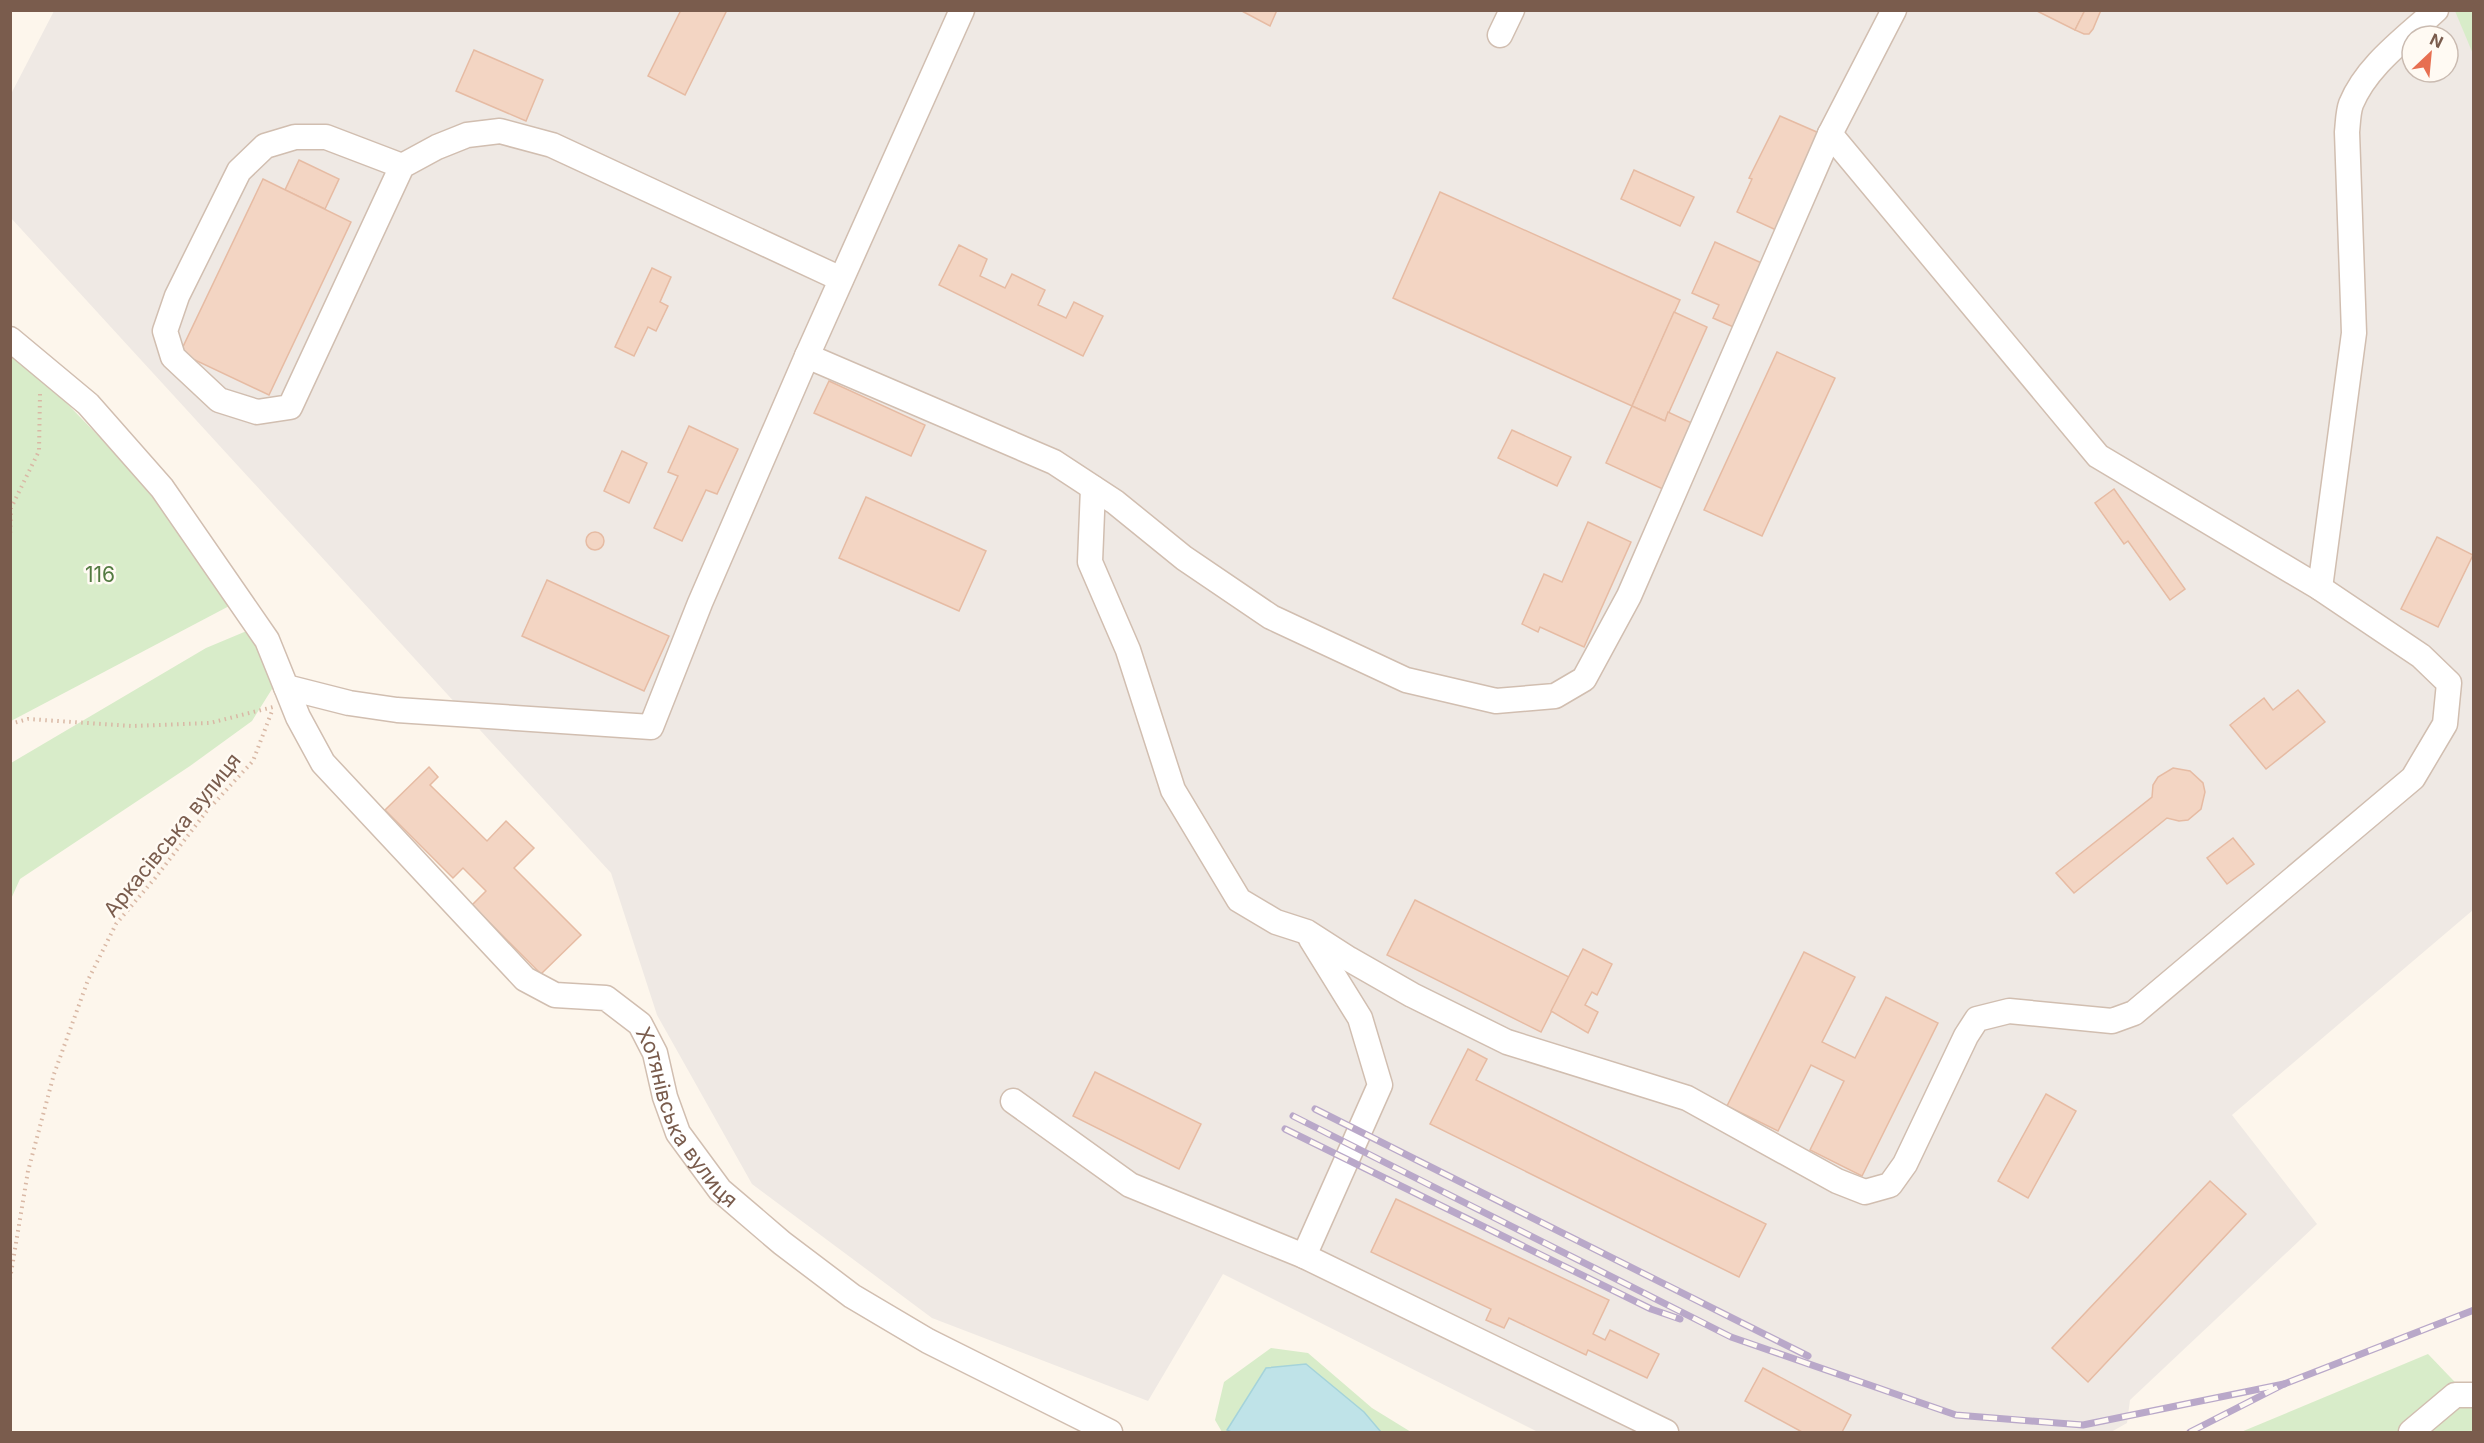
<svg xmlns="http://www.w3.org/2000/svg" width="2484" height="1443" font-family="Inter,sans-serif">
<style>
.industrial{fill:#efe9e4;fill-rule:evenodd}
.green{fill:#d8ecc9}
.water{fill:#bfe3e8;stroke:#a5d3da;stroke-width:1.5}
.building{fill:#f3d5c3;stroke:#e6bba3;stroke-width:1.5}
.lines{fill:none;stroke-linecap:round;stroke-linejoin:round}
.minor-casing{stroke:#d1beb0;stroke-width:27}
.path{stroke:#d9b8a5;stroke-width:4;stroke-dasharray:1.5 4.5;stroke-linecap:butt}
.minor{stroke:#fff;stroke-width:24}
.rail-casing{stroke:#b9a8c9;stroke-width:7}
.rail{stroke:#fffaf3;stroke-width:4.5;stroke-dasharray:14;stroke-linecap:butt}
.labels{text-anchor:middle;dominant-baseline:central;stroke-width:5;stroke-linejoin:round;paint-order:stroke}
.park-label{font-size:21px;fill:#537a41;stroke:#fffaf3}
.street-label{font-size:21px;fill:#7a5c4d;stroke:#fffaf3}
</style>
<rect width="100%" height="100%" fill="#fdf6ec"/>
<!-- industrial -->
<path class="industrial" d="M54 11H2473V910L2232 1115 2317 1224 2130 1400 2127 1423 2111 1432H1538L1223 1274 1148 1401 932 1318 752 1184 657 1015 611 873 11 218V94ZM2412 36H2448V72H2412Z"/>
<!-- green -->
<g class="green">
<polygon points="2455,11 2473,11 2473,54"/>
<polygon points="10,353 52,388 140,479 233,604 11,721"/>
<polygon points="249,630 277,681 252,721 190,766 20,879 11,899 11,763 206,648"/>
<polygon points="1271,1348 1308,1353 1372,1408 1411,1432 1222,1432 1215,1420 1224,1382"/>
<polygon points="2428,1354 2473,1401 2473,1432 2241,1432"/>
</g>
<!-- water -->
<polygon class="water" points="1306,1364 1364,1412 1381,1432 1231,1432 1227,1430 1266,1368"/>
<!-- building -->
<g class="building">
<polygon points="681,10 727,10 685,95 648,76"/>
<polygon points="1240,10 1277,10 1270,26"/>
<polygon points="2035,10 2085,10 2075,30"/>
<polygon points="2085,10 2101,10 2093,29 2089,34 2084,34 2075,30"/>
<polygon points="474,50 543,80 526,121 456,91"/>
<polygon points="1780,116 1819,133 1776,230 1737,212 1752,179 1749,178"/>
<polygon points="299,160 339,179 325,209 285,190"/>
<polygon points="1634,170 1694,197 1680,226 1621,199"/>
<polygon points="263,179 351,222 269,395 180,353"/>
<polygon points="1440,192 1680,300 1632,406 1393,298"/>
<polygon points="1715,242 1766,265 1738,329 1713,318 1719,305 1692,293"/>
<polygon points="959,245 987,259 980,276 1005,288 1012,274 1045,290 1038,305 1066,318 1074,302 1103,316 1083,356 939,285"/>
<polygon points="652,268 671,277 660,302 668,306 656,331 648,327 634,356 615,347"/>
<polygon points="1674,312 1707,327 1665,421 1632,406"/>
<polygon points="1777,352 1835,378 1762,536 1704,510"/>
<polygon points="829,381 925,425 911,456 814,413"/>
<polygon points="1632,406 1665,421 1668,412 1694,424 1665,490 1606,463"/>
<polygon points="689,426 738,449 717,494 706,490 682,541 654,528 678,476 668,472"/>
<polygon points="1512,430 1571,457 1557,486 1498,458"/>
<polygon points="622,451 647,463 629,503 604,491"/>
<polygon points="2114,489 2185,589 2170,600 2128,541 2124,544 2095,503"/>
<polygon points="866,497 986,551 959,611 839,558"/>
<polygon points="1588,522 1631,542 1584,647 1540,627 1538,632 1522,624 1544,574 1562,582"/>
<circle cx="595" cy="541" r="9"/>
<polygon points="2437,537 2473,555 2438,627 2401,609"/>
<polygon points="547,580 669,636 644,691 522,636"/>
<polygon points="2298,690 2325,722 2266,769 2230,725 2264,698 2273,710"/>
<polygon points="429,767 438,777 430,785 487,841 506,821 534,848 514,868 581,935 541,974 472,905 486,891 463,868 453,878 385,810"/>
<polygon points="2173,768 2190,771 2203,783 2205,792 2201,809 2188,820 2179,821 2167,818 2074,893 2056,873 2152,797 2153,785 2158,777"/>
<polygon points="2233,838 2254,864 2227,884 2207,858"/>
<polygon points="1415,900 1569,977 1541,1032 1387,955"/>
<polygon points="1583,949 1612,964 1597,995 1592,992 1585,1005 1598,1012 1588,1033 1551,1011"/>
<polygon points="1804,952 1855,977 1822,1042 1855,1058 1886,997 1938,1023 1862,1176 1810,1150 1844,1081 1811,1065 1778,1131 1727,1106"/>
<polygon points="1468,1049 1487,1059 1476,1080 1766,1224 1739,1277 1430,1124"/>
<polygon points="1095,1072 1201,1124 1179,1169 1073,1116"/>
<polygon points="2046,1094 2076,1111 2028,1198 1998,1181"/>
<polygon points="2210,1181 2246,1214 2088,1382 2052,1348"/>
<polygon points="1396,1199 1609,1300 1593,1334 1605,1340 1610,1330 1659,1354 1647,1378 1588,1350 1586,1355 1509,1318 1504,1328 1486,1320 1491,1309 1371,1252"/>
<polygon points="1763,1368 1851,1415 1842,1432 1802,1432 1745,1401"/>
</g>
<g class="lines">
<defs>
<g id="minor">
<polyline points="1500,35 1512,10"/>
<polyline points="402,166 326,137 295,137 265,146 239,171 177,296 165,331 173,357 219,400 257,412 290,407 402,166 437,147 467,135 500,131 552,145 841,279"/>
<polyline points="10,339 88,404 162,488 267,640 286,687 349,703 397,710 651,727 700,603 807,356 1054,462 1115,502 1184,558 1271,617 1406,680 1496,701 1555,696 1584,679 1629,596 1830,134 1894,10"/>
<polyline points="807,356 962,10"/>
<polyline points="1093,488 1090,562 1128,650 1173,790 1239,900 1276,922 1307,932 1349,959 1412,995 1507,1042 1687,1098 1837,1181 1865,1192 1890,1185 1905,1164 1966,1036 1977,1019 2009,1011 2112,1021 2134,1013 2413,778 2445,724 2449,683 2421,656 2320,588 2098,456 1830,134"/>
<path d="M2320 588 2354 333 2347 132C2348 123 2348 112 2351 104 2367 65 2406 38 2436 10"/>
<path id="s1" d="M286 687 298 717 323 763 525 979 555 995 606 998 640 1024 655 1053 665 1097 678 1133 720 1190 782 1243 852 1296 928 1341 1110 1432"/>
<polyline points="1013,1101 1130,1185 1304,1256 1666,1432"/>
<polyline points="1304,1256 1380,1085 1360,1018 1311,939"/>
<polyline points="2411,1432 2455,1395 2474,1395"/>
</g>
</defs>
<!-- minor casing -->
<use href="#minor" class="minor-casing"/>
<!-- path -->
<g class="path">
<polyline points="10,539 11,508 39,451 40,394"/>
<polyline points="10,724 28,719 132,726 210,723 273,707"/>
<polyline points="10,1279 28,1171 54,1074 88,980 116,924 156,877 206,812 253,761 272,711"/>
</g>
<!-- minor -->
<use href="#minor" class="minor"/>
<defs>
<g id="rail">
<polyline points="1315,1109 1808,1356"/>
<polyline points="1293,1116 1731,1337 1956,1415 2083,1425 2284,1384"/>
<polyline points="1285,1129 1651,1309 1680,1319"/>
<polyline points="2190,1432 2284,1384 2474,1310"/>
</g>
</defs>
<!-- rail casing -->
<use href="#rail" class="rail-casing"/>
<!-- rail -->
<use href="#rail" class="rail"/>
</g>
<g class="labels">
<!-- park labels -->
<g class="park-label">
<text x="100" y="574">116</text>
</g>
<!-- street labels -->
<g class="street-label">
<text transform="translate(172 835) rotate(-51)">Аркасівська вулиця</text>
<text stroke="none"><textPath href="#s1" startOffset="614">Хотянівська вулиця</textPath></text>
</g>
</g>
<!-- border -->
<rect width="2484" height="1443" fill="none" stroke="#7a5c4d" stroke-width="24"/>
<!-- north arrow -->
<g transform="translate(2430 54) rotate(26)"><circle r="28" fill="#fffaf3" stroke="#cabbb1" stroke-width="1.5"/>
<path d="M0-4.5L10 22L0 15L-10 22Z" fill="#e76f51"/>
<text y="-9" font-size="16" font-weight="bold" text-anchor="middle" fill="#7a5c4d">N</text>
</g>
</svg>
